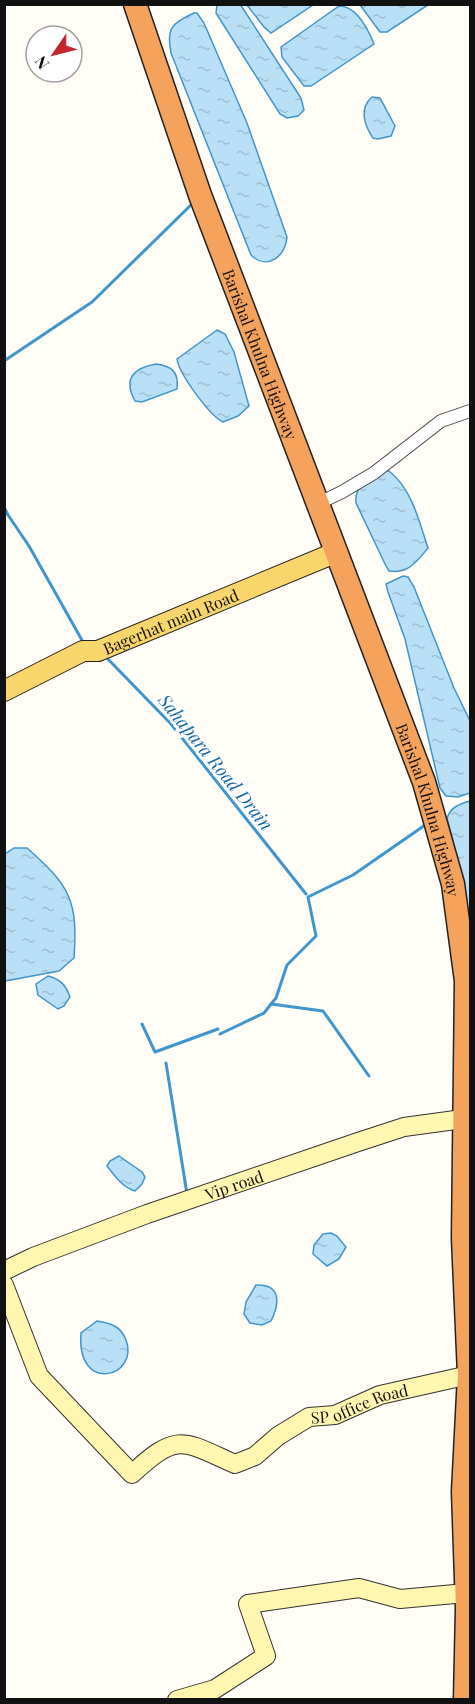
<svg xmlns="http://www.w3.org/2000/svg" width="475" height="1704" font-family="'Playfair Display',serif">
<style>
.water{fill:url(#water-ripples);stroke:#3f96cf;stroke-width:1.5}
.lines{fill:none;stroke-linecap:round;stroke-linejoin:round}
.stream{stroke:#3f96cf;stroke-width:3}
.street-casing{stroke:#444;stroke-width:14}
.secondary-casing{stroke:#333;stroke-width:20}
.primary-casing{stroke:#222;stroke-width:22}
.highway-casing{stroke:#222;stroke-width:25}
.street{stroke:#fff;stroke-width:12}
.secondary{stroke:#fff6b0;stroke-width:18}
.primary{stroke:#f9d66b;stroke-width:20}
.highway{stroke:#f5a25d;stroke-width:22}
.labels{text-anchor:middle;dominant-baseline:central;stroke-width:6;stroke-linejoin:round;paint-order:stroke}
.street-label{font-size:16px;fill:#111;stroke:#fff}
.water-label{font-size:18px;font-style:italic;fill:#1768a6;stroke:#fff}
</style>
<defs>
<pattern id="water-ripples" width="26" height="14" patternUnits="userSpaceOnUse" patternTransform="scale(1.5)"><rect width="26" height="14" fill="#b9e0f7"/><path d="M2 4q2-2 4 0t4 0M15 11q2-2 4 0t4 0" fill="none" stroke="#9ebfd3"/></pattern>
</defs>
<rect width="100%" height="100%" fill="#fffdf5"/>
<!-- water -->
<g class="water">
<polygon points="217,5 240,5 242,7 301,98 304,110 298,116 287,118 280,114 216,13"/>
<polygon points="247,5 313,5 271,33 264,27"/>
<polygon points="360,5 428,5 387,32 380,32"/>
<path d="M339 6C356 6 368 29 374 44L311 86H304L282 57 281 47Z"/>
<path d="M194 13H197L204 23 247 123 287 237C286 256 267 271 251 255L171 53C166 28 172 23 194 13Z"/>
<path d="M372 97 380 98 395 126 391 136 378 139 373 138C364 125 359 108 372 97Z"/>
<path d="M217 330 225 334 234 352 249 406 238 416 223 422C210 416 179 374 177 359Z"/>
<path d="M156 364C172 366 179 372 177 389L142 402 135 401C123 379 133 368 156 364Z"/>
<path d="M382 471H389C412 489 419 521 428 548 417 561 409 574 389 571L385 564 356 503C354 485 368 481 382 471Z"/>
<polygon points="403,576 408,577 414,587 454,688 470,721 470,793 458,797 446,796 440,788 405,639 388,592 386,584"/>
<path d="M470 801V932L466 894 447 818C451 807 459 804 470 801Z"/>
<path d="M14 848H27C70 886 78 900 74 958L59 971 5 981V854Z"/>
<path d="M48 976C60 979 66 985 70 997L64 1006 58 1009 38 995 36 984Z"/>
<path d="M119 1156 142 1172 145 1177 142 1184 135 1191C123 1188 114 1175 107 1166L110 1161Z"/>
<polygon points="331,1233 337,1236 346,1247 339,1259 327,1266 313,1254 314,1245 323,1234"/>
<path d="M256 1285C281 1284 280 1303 271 1321L262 1325 250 1323 244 1314 246 1302Z"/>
<path d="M97 1321C110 1323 121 1326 126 1340 140 1377 76 1395 81 1333Z"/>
</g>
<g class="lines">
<!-- stream -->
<g class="stream">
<polyline points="4,361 92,302 193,203"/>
<polyline points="4,507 8,515 29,546 83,642"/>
<polyline points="104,655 171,724 306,894"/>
<polyline points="142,1024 155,1052 218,1029"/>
<polyline points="220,1034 264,1013 271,1004"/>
<polyline points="166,1063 187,1194"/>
<polyline points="369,1076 323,1011 271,1004 276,998 287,965 316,936 308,897 353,875 428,823"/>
</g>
<defs>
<polyline id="street" points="319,503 342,492 374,473 441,421 470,411"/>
<g id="secondary">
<path id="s1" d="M4 1271 33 1257 147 1214 358 1142 404 1127 470 1118"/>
<path id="s2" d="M4 1285 39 1376 132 1474C178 1431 183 1441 235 1464L255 1456 278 1436 309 1417 335 1415 380 1395 469 1375"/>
<polyline points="177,1700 215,1689 266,1656 248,1604 359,1588 400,1599 466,1593"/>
</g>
<g id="primary">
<path id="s3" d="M4 691 83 651H98L337 552"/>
</g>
<g id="highway">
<path id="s4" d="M135 4 200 195 424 782 453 884 466 981 463 1238 469 1375 463 1492 467 1608 465 1700"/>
</g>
</defs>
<!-- street casing -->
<use href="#street" class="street-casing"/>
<!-- secondary casing -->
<use href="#secondary" class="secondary-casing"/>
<!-- primary casing -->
<use href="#primary" class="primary-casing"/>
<!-- highway casing -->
<use href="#highway" class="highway-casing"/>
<!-- street -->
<use href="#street" class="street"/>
<!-- secondary -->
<use href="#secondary" class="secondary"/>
<!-- primary -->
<use href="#primary" class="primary"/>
<!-- highway -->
<use href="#highway" class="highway"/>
</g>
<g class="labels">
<!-- street labels -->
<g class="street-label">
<text stroke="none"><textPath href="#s4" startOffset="372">Barishal Khulna Highway</textPath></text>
<text stroke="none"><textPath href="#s3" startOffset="182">Bagerhat main Road</textPath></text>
<text stroke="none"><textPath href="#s4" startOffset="858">Barishal Khulna Highway</textPath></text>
<text stroke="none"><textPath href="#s1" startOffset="246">Vip road</textPath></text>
<text stroke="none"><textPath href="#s2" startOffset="490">SP office Road</textPath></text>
</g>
<!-- water labels -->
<g class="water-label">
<text transform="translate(216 762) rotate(51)">Sahapara Road Drain</text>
</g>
</g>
<!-- border -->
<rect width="475" height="1704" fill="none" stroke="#111111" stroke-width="12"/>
<!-- north arrow -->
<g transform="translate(54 54) rotate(235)"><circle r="28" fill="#ffffff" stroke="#a0a0a0" stroke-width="1.5"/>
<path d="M0-4.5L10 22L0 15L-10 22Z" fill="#c4262e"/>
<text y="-9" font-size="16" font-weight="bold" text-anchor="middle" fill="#111111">N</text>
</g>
</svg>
